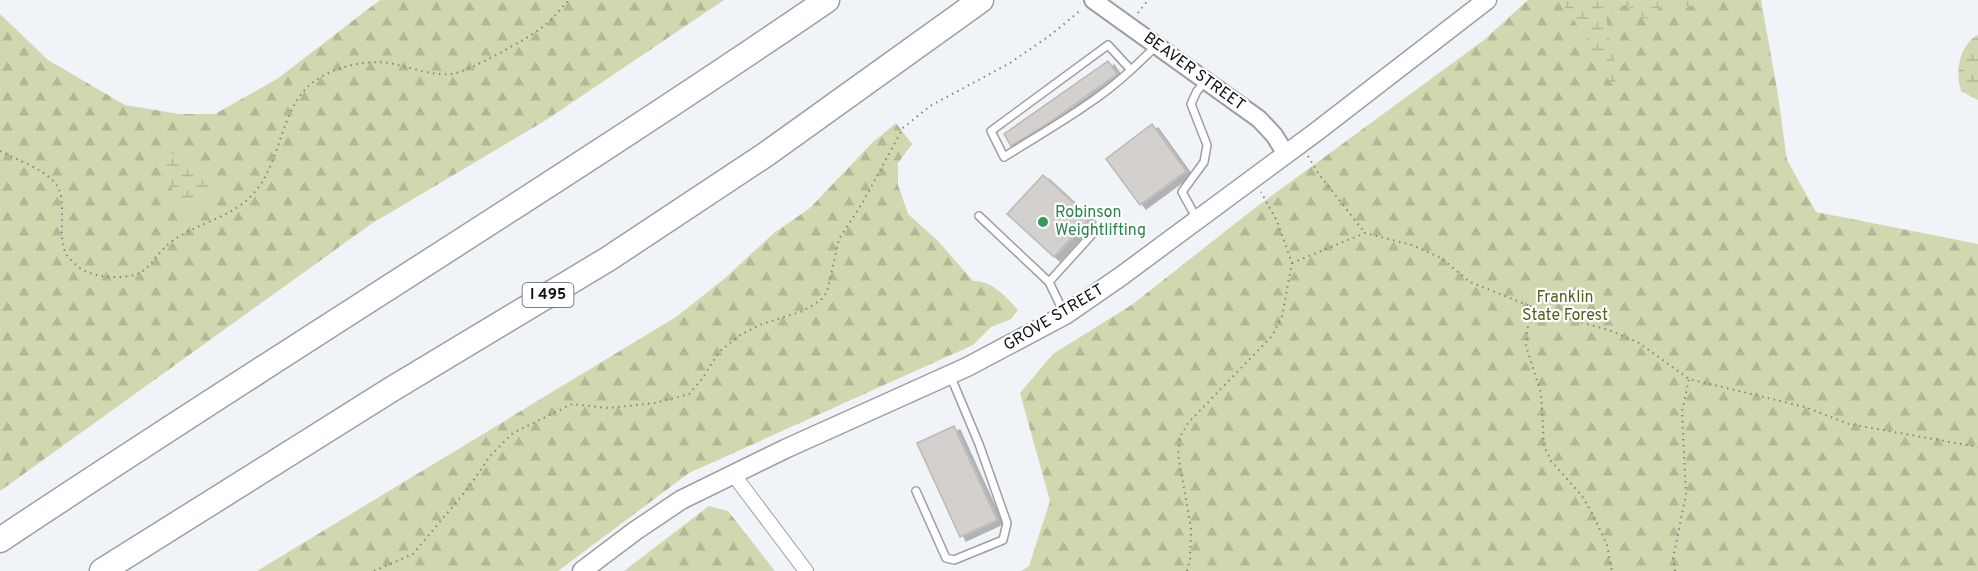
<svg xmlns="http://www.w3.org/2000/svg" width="1978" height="571" font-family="Overpass,sans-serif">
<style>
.forest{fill:url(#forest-firs)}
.wetland{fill:url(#wetland-marsh)}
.building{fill:#d4d0cd;stroke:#bcb8b5;stroke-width:1.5;filter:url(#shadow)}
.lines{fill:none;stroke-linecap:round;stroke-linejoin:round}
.service-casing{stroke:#9d9fa3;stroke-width:10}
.minor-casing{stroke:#9d9fa3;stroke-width:16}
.tertiary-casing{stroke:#9d9fa3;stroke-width:20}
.secondary-casing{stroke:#9d9fa3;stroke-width:21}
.motorway-casing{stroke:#9d9fa3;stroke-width:27}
.path{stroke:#838588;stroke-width:2;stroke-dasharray:1.5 4.5;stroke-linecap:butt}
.service{stroke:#fff;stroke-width:7}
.minor{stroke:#fff;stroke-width:14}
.tertiary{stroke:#fff;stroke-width:16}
.secondary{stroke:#fff;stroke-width:18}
.motorway{stroke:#fff;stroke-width:24}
.leisure-dot{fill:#2e9e5b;stroke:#fff;stroke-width:2}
.labels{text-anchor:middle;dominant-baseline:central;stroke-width:4.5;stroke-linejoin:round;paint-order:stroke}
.shield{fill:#fff;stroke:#575859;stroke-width:1.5}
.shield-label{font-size:15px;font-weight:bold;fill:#0f1012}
.street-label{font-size:16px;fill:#0f1012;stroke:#fff}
.leisure-label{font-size:16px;fill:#27864d;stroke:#fff;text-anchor:start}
.park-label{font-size:16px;fill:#555e19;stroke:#fff}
</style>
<defs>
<pattern id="forest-firs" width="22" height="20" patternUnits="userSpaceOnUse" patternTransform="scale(1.5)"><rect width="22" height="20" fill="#d1d8af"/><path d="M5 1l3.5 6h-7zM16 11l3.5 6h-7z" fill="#b2b896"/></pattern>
<pattern id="wetland-marsh" width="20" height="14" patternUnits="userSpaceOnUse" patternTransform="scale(1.5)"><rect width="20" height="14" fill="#d1d8af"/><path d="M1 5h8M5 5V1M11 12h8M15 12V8" fill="none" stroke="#b2b896"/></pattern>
<filter id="shadow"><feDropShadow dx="6" dy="4" stdDeviation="0" flood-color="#0004"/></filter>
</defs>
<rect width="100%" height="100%" fill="#f0f3f7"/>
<!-- forest -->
<g class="forest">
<polygon points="380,0 724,0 546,120 371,224 0,491 0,14 48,60 125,105 179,114 215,114 277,79"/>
<polygon points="1528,0 1761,0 1778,95 1787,160 1816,212 1978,244 1978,571 1021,571 1029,566 1050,501 1020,393 1053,354 1133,304 1251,211 1484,40"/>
<path d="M896 123 912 144 898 163V185L908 214 938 241 973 281C991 280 1007 297 1018 310L1011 319 991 327 973 345 689 473 558 571H257L676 317 724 279 774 233 810 208 872 143Z"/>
<polygon points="709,506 728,511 775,571 624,571"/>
</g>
<!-- wetland -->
<g class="wetland">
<path d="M1562 0H1701L1692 6 1660 7 1649 19 1641 18 1627 5 1622 6 1607 17C1606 39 1619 62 1615 84L1611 83 1595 59 1588 41 1562 3Z"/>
<path d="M1978 35V100L1961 91C1955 72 1959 45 1978 35Z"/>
<path d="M165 152 177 155 193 168 219 179C214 197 198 205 181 210L175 193 163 176Z"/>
</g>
<!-- building -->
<g class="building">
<polygon points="1108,61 1117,74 1046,125 1011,146 1004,134"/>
<polygon points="1152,124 1186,171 1140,205 1106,159"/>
<polygon points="1043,175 1090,218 1054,257 1007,214"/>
<polygon points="954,426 997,520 960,537 917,443"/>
</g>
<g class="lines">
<defs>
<g id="service">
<path d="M1131 70 1108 45 991 131 1004 157C1034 138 1066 120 1095 99 1117 84 1137 65 1155 47"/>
<polyline points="979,216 1049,282 1065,315"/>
<polyline points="1197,219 1182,192 1204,162 1207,145 1191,104 1197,91 1205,82"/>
<polyline points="1049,282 1096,230"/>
<polyline points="916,491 946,558 954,560 1003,540 1007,523 979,444 950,375"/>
</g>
<polyline id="minor" points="733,474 806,571"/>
<polyline id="tertiary" points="1093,0 1259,119 1274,135 1286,154"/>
<polyline id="secondary" points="582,571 635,531 681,500 785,449 967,367 1065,315 1120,277 1316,132 1487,0"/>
<g id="motorway">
<path d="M0 540C274 357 555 186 827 0"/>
<polyline points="102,571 392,389 608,259 765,155 981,0"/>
</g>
</defs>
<!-- service casing -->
<use href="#service" class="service-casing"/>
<!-- minor casing -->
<use href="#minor" class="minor-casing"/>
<!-- tertiary casing -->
<use href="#tertiary" class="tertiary-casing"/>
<!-- secondary casing -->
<use href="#secondary" class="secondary-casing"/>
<!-- motorway casing -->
<use href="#motorway" class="motorway-casing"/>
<!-- path -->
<g class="path">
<polyline points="1138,13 1148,0"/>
<path d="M0 151C17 160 42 168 55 183 69 200 56 233 66 254 68 257 72 261 75 264 85 273 99 277 113 277 152 278 147 261 171 242 196 223 232 218 253 194 282 163 279 110 312 83 332 67 369 58 394 64 413 68 432 76 452 74 466 73 531 37 544 26 553 19 561 8 569 0"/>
<polyline points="1308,156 1318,173 1365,233"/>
<polyline points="1292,263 1365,233 1412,245 1441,258 1470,282 1530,306 1526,346 1541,393 1544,446 1551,461 1582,496 1592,513 1607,545 1612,571"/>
<polyline points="1530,306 1561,317 1609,330 1639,343 1689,379 1805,407 1849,424 1978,447"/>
<polyline points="374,571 413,554 469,487 490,456 513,433 572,404 608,408 655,403 689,394 702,379 719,352 740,335 762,324 803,311 821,300 827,292 839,239 863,202 903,128 930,106 1010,63 1052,34 1082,9"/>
<polyline points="1187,571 1190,560 1191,528 1178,454 1180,437 1188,423 1272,336 1282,316 1292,263 1277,221 1261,192"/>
<polyline points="1675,571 1673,558 1686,495 1682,412 1689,379"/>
</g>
<!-- service -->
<use href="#service" class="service"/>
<!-- minor -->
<use href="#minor" class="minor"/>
<!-- tertiary -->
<use href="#tertiary" class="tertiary"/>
<!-- secondary -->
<use href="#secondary" class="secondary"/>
<!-- motorway -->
<use href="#motorway" class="motorway"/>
</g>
<!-- markers -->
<circle class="leisure-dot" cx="1043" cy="222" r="6"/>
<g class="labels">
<!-- shield labels -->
<rect class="shield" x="522.5" y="283" width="51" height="24" rx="4.5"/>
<g class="shield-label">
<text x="548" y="295">I 495</text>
</g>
<!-- street labels -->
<g class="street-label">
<text transform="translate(1194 72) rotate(36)">BEAVER STREET</text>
<text transform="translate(1054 318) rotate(-31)">GROVE STREET</text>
</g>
<!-- leisure labels -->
<g class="leisure-label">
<text x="1055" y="213">Robinson<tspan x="1055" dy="18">Weightlifting</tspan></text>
</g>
<!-- park labels -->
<g class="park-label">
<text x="1565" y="298">Franklin<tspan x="1565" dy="18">State Forest</tspan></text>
</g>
</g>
</svg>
